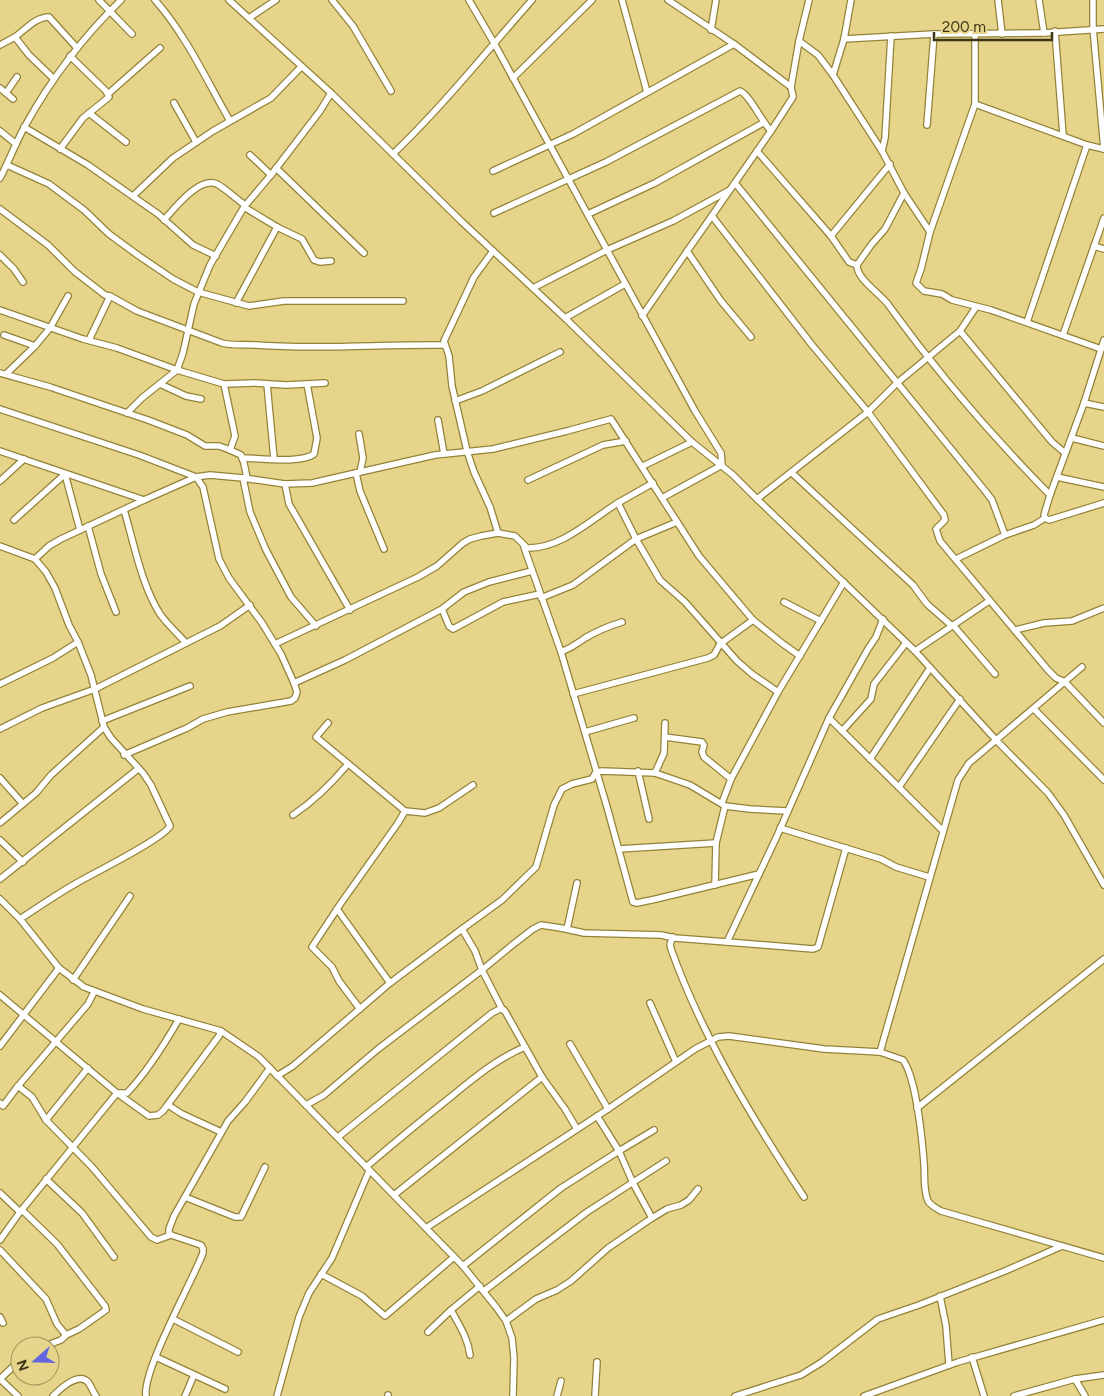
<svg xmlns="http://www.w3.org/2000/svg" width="1104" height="1396" font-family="Figtree,sans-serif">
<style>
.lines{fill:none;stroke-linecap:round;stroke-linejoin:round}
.minor-casing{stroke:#938338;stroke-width:8}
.minor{stroke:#fff;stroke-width:5.5}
</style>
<rect width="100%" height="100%" fill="#e5d489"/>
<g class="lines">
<defs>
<g id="minor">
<polyline points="99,0 132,34"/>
<path d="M155 0C186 35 207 81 230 121"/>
<polyline points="229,0 331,93 461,221 565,318 692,442 733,475 757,499 915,651 996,740 1048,793 1064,815 1104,885"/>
<polyline points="332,0 353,26 391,91"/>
<polyline points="469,0 494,43 695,411 721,453 722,465 662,498"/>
<polyline points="622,0 647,92"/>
<polyline points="998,0 1002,34"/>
<polyline points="1039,0 1044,33 1104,29"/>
<polyline points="1093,0 1093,28 1104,149"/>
<polyline points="249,18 276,0"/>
<polyline points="711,30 716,0"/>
<polyline points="1055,31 1063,135"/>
<polyline points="975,34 975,104 930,232 921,269 916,283 924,291 942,294 952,300 991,310 1101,349"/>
<path d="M15 37C26 29 36 17 49 17L77 48"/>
<polyline points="844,39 934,34 1044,33"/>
<polyline points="799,41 818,55 833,75 882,151 904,193 930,232"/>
<polyline points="0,45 15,37 29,55 54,79"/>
<polyline points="833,75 844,39 851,0"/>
<polyline points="513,78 592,0"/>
<polyline points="791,87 799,41 809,0"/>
<polyline points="0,88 13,99"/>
<polyline points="6,93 17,77"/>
<polyline points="108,94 160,48"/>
<polyline points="174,103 196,142"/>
<polyline points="975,104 1087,145 1104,149"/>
<polyline points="89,113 126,142"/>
<polyline points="927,125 934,34"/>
<polyline points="24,127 88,165 158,214 193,245 216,256"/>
<polyline points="0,131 16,144"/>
<polyline points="60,149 83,118 109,97 106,91 70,56"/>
<polyline points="757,151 831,236 849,262 857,265"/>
<polyline points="882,151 885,138 891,36"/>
<path d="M393 154C443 106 486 52 532 0"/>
<polyline points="250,155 271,175"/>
<polyline points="7,165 49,184 84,210 109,234 139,256 173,279 198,292 249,306 284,301 403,301"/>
<polyline points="276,168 364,253"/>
<polyline points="493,171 573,134 734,44"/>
<path d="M0 178C9 161 16 142 25 126 51 79 83 37 121 0"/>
<polyline points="735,183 986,492 992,500 1005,535"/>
<path d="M904 193 885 229 871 245 857 265C856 278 879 293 887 303 936 371 991 435 1050 495"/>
<polyline points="133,196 173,158 213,131 271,98 301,67"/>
<polyline points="244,207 277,227 302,239 314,260 320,262 331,261"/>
<path d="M0 209 48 245 74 271 105 295 110 296 137 311 222 343C233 346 244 344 256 345 318 350 381 344 444 345"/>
<path d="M494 213 606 162 740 91C749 94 762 122 771 131"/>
<polyline points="588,214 655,183 763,123"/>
<polyline points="712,216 812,345 868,412 944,515 945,520 936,529 940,541 1048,670 1056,678 1065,682 1104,723"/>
<path d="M164 220C174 209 199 176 217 184 226 189 236 199 245 205"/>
<polyline points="831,236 890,164"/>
<polyline points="1094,246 1104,249"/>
<polyline points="493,251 474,277 444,341 449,356 452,386 467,451 474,472 490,507 498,533"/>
<polyline points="687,251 721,301 751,337"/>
<polyline points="0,255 14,269 23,282"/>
<polyline points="533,288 607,250 673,221 728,191"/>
<polyline points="236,303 277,227"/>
<polyline points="0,310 83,339 117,348 177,370 224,384 255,383 286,385 325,383"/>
<polyline points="642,316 771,131 793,97 791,87 734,44 668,0"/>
<polyline points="565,318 625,284"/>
<polyline points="1027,322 1087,145"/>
<polyline points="960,331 1052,442 1065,453"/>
<polyline points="4,335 35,346"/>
<polyline points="1063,335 1104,218"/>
<polyline points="89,340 110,296"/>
<polyline points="1104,340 1084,403 1050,495 1044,515 1045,518 1049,520 1104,503"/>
<polyline points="0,373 50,387 148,420 187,435 205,446 219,446 230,450 241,455 244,463 247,478"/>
<polyline points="6,374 35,346 50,328 68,296"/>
<polyline points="160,384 186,396 201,399"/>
<polyline points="224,384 235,436 230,450"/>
<polyline points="267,384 274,459"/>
<polyline points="455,401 482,391 560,352"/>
<polyline points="1084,403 1104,407"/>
<polyline points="0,409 139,455 196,477 203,487 219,559 229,578 262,623 281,654 294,683 297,692 295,698 291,701 227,712 203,719 187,728 124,755"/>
<polyline points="127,413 142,398 177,370 183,353 194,304 210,265 244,207 271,175 320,111 331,93"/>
<polyline points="438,420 444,454"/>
<polyline points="359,434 363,458 360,472"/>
<polyline points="1072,438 1104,446"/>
<polyline points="0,451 144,500 196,477 210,475 243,478 285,484 312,483 435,455 493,449 567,431 611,419 699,556 753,620 783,644 800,656"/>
<path d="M242 458C259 458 301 464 314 454L317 438 307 384"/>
<polyline points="643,466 692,442"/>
<polyline points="356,473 360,491 384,549"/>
<polyline points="792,473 913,585 927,604 952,626"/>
<polyline points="1057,477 1104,487"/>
<polyline points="243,478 250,512 266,550 291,597 316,626"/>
<polyline points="528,480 603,445 626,441"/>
<polyline points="0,481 24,459"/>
<polyline points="285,484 289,504 350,610"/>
<polyline points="757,499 868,412 897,383 960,331 976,307"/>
<polyline points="618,503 636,539 660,580 685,602 737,661 752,674 778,692"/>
<path d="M124 510C134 543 141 584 160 614 167 624 178 634 186 643"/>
<polyline points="14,520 65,474 80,530"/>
<polyline points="88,526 101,574 116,612"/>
<polyline points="0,546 35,559 49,546 61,539 144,500"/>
<polyline points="524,547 561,652 607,807 633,902 637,903 656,899 759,874"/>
<polyline points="956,559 1005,535 1034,525 1045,518"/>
<polyline points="541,598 573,585 636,539 677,522"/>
<polyline points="784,602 821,621"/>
<polyline points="442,609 449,626 453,629 503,602 540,594"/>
<polyline points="953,625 995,674"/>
<polyline points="1015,630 1044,623 1072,621 1104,608"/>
<path d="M275 644 418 577 437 566 463 543 470 539 481 536 498 533 515 536 527 548C560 549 590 521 616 504 628 497 641 490 653 483"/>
<polyline points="915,651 989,601"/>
<path d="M561 652C573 647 575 645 585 638 597 631 609 626 622 622"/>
<polyline points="294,683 345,660 442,609 464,592 489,582 532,571"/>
<polyline points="0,684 53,658 78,642"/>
<polyline points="573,694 708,658 714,655 720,644 753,620"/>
<polyline points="1034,709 1104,780"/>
<polyline points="829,718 943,831"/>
<polyline points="102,721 190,686"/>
<polyline points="328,723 316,737 405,811 398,823 341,903 312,947 332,967 339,981 360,1009"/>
<polyline points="0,729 42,708 95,689 220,626 250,605"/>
<polyline points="842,731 871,699 874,684 906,643"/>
<polyline points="585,732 634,718"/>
<polyline points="665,737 702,742 704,745 702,752 704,757 731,779"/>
<polyline points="870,759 930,668"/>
<polyline points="638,771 649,819"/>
<polyline points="655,773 664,753 665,723"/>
<polyline points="0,778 23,804"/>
<polyline points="899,787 960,699"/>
<polyline points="722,803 731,779 778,692 844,582"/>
<polyline points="405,811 425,813 439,808 473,785"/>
<path d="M293 815C314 801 332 783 348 764"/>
<polyline points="0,823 36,793 51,775 104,727"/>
<polyline points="780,828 881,859 896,867 929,877"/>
<polyline points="0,840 23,862"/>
<polyline points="619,849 716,843"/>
<polyline points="0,879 138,769"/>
<polyline points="715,885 716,843 725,806"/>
<polyline points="0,899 20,919 59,968 84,987 143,1009 221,1031 259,1057 463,1266 496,1307 506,1321 512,1338 514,1358 513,1396"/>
<polyline points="337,909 390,983"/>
<path d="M20 919C40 906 60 892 82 880 98 871 164 838 170 826L151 785 143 773 111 738 104 727 91 675 78 642 69 625 55 588 46 572 35 559"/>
<polyline points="567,929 577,883"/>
<path d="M673 937 670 944 671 949C703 1038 752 1118 804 1197"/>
<polyline points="727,942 813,949 818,947 846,848"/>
<polyline points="73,980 130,896"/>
<polyline points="94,992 88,1004 18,1086 32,1097 46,1120 92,1167 151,1237 157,1240 171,1235"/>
<polyline points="0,995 117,1093 149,1116 158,1115 163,1111 219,1036 221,1031"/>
<polyline points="650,1003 676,1062"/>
<polyline points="502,1009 482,970 475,951 462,929 502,900 536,867 554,805 562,789 572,784 592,779 596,772 602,771 655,773 690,785 725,806 750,809 787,811"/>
<polyline points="570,1044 608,1109"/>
<polyline points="0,1046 59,968"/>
<polyline points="880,1052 958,780 969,763 1082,667"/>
<polyline points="277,1076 293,1066 390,983 462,929"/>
<polyline points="0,1103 3,1106 18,1086"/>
<polyline points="168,1105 182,1114 221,1132"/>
<polyline points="306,1105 324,1095 378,1049 482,970 511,946 533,929 541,925 561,928 584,933 661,935 675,938 727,942 777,836 829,718 868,649 876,637 883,619"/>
<polyline points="917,1108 1104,959"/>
<polyline points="597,1116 619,1151 654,1130"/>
<polyline points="46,1120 88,1068"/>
<polyline points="338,1137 492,1013 500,1009 504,1010 506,1013 542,1077 565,1109 577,1129"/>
<path d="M366 1167C394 1143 423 1119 452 1096 474 1078 498 1058 525 1047"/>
<polyline points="46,1179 82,1213 114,1257"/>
<polyline points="0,1193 20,1212"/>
<polyline points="394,1195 542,1077"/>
<polyline points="185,1197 235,1217 241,1217 265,1167"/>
<path d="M426 1228 608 1109 695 1049 718 1037 729 1036 824 1049 880 1052 903 1060C916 1078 922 1138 924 1163 925 1175 923 1190 928 1201 931 1206 936 1208 941 1211L1104 1258"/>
<path d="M0 1240 20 1212 117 1093H127C148 1071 164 1045 179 1019"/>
<polyline points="0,1250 46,1299 57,1324 66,1335 79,1329 106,1310 105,1306 57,1244 22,1210"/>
<polyline points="463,1266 561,1188 619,1151 633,1183 652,1218"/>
<polyline points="321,1274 362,1296 385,1316 454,1257"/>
<polyline points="484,1291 587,1212 666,1161"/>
<polyline points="940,1296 946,1326 949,1365"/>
<polyline points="0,1317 3,1323"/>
<polyline points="173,1319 238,1352"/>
<polyline points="506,1321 536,1299 557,1290 571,1281 608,1248 652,1218 667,1209 681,1205 689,1200 698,1189"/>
<polyline points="428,1332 451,1310"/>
<polyline points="45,1346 61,1340 66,1335"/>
<path d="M470 1355C468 1338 459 1325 451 1310L480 1286"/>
<polyline points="156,1357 225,1389"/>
<polyline points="972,1357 984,1396"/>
<polyline points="0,1379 20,1360"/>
<polyline points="0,1379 18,1396"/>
<polyline points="1075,1379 1085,1396"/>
<path d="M53 1396C60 1389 78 1372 88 1382 91 1386 93 1392 96 1396"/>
<path d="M146 1396C142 1371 192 1282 203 1253V1249L201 1245 171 1235 169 1233V1229L174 1216 228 1121 245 1102 270 1068"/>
<polyline points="185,1396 194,1375"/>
<polyline points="277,1396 299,1317 309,1293 332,1258 369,1171"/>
<polyline points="388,1396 388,1395"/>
<polyline points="557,1396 561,1381"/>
<polyline points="595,1396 597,1362"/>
<polyline points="735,1396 801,1375 822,1362 878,1319 919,1305 1005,1271 1062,1246"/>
<polyline points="864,1396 958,1362 1104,1320"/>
<polyline points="1014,1396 1075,1379 1104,1375"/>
</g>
</defs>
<!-- minor casing -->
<use href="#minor" class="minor-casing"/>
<!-- minor -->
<use href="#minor" class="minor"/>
</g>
<!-- north arrow -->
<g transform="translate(35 1361) rotate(250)"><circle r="24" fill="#e5d489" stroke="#a2955b"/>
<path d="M0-4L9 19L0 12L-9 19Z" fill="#6267df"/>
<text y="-8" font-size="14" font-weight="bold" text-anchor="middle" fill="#3d3617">N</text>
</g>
<!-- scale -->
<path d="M934 32v8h118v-8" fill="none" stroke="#3d3617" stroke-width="2.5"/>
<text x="942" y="32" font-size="15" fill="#3d3617" stroke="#e5d489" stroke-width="4" paint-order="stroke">200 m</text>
</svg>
